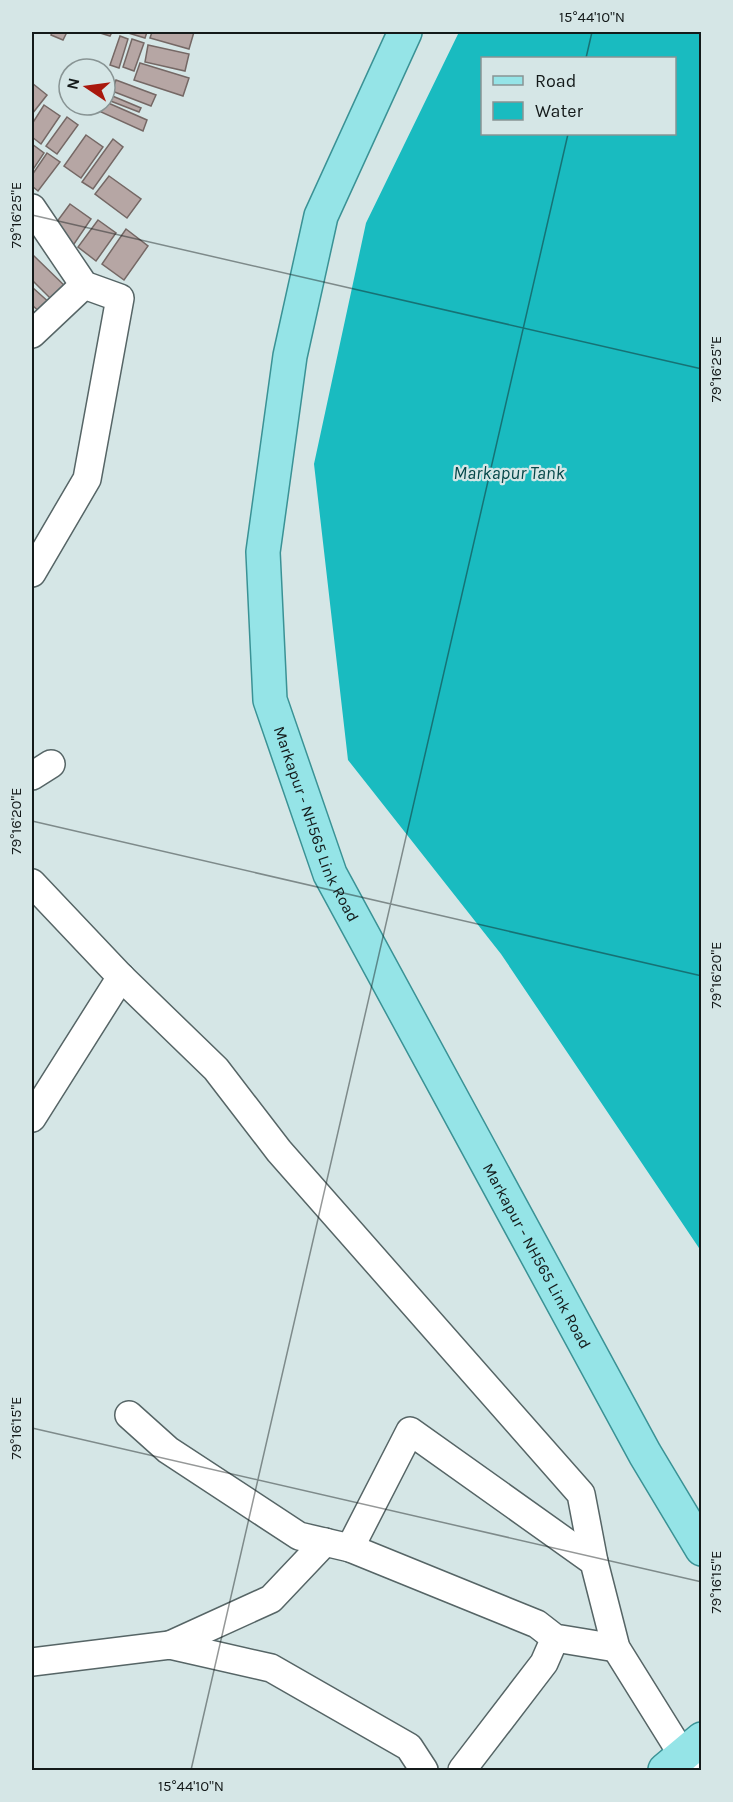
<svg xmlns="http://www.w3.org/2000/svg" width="733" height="1802" font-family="Karla,sans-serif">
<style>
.water{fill:#19bbc0;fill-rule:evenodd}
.building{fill:#b6a6a4;stroke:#756865;stroke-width:1.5}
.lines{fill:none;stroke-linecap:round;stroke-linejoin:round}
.minor-casing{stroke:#566566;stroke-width:30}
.primary-casing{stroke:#3a9295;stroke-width:36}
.minor{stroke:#fff;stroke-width:27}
.primary{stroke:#95e4e7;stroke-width:33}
.ticks{fill:none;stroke:#141a1a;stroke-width:1.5;stroke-opacity:0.45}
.labels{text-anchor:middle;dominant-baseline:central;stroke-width:4.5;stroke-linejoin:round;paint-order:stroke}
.street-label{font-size:16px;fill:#141a1a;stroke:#d5e6e6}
.water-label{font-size:18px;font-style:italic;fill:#054749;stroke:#d5e6e6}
.neatline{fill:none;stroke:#141a1a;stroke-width:2}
.ticks-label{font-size:15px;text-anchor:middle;fill:#141a1a}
</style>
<rect width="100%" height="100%" fill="#d5e6e6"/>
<!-- water -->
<path class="water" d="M459 32H701V1251L501 954 348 760 314 464 366 223ZM482 58H674V134H482Z"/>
<!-- building -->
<g class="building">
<polygon points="52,32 67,32 63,40 51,35"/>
<polygon points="97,32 112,32 110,36"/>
<polygon points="125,32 147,32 145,38"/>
<polygon points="152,32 194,32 189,49 150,38"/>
<polygon points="120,36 128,39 119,68 110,65"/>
<polygon points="132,39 144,43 134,71 123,67"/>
<polygon points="148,45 189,54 185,71 145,62"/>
<polygon points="140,63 189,78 183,96 134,80"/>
<polygon points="116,80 156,95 151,106 112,91"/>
<polygon points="32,83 47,95 32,114"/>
<polygon points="110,95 141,108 139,112 108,100"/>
<polygon points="106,102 147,120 143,131 101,112"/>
<polygon points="44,105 60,116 41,144 32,137 32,124"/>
<polygon points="85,105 99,105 97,110"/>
<polygon points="67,117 78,125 57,154 46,146"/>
<polygon points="86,135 103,147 81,178 64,166"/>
<polygon points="113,139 123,147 93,189 82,182"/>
<polygon points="32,144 44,153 32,171"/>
<polygon points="47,153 60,162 38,191 32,186 32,175"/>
<polygon points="109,176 141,199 127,218 95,194"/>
<polygon points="70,204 91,219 72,247 50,231"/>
<polygon points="98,220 116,233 96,261 78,247"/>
<polygon points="126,229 148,246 124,280 102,264"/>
<polygon points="33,255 69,290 56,304 32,280"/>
<polygon points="32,287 52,305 43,315 32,305"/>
</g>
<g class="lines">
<defs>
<g id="minor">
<polyline points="32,208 84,285 120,298 87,479 32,573"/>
<polyline points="32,334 84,285"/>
<polyline points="32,776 51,764"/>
<polyline points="32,883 121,977 216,1069 279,1151 581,1494 594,1562"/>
<polyline points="32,1118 121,977"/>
<polyline points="129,1415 168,1450 299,1536 350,1548 537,1624 555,1638 616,1648"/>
<polyline points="350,1548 410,1431 594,1562 616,1648 692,1770"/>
<polyline points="170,1645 271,1599 325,1542"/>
<polyline points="32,1662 170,1645 271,1668 409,1747 424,1770"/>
<polyline points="462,1770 544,1663 555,1638"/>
</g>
<g id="primary">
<path id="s1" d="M405 32 321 216 290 356 263 552 270 700 330 874 645 1454 702 1549"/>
<polyline points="665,1770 702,1739"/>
</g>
</defs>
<!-- minor casing -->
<use href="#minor" class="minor-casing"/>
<!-- primary casing -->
<use href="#primary" class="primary-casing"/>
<!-- minor -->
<use href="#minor" class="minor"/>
<!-- primary -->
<use href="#primary" class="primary"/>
</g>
<!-- ticks -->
<path class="ticks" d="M586 58 592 32M32 215 702 369M32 821 702 976M32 1428 702 1582M191 1770 568 134"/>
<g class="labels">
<!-- street labels -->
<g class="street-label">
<text stroke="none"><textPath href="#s1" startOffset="824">Markapur - NH565 Link Road</textPath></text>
<text stroke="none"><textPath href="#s1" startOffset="1310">Markapur - NH565 Link Road</textPath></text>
</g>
<!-- water labels -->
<g class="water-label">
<text x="509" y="473">Markapur Tank</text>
</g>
</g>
<!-- border -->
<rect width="733" height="1802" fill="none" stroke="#d5e6e6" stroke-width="66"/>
<!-- legend -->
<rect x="481" y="57" width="195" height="78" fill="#d5e6e6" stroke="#889494" stroke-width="1.5"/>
<rect x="493" y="76" width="30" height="9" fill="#95e4e7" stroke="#889494" stroke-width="1.5"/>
<text x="535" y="87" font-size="18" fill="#141a1a">Road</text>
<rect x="493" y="102" width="30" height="18" fill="#19bbc0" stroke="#889494" stroke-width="1.5"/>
<text x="535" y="117" font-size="18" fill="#141a1a">Water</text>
<!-- north arrow -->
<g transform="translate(87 87) rotate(283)"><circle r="28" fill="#d5e6e6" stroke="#889494" stroke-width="1.5"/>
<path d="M0-4.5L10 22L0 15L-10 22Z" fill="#a9180d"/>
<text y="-9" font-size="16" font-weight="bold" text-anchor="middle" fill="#141a1a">N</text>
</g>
<rect x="33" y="33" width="667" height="1736" class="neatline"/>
<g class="ticks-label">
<text x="592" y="22">15°44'10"N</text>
<text transform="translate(16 215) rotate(-90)" y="5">79°16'25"E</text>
<text transform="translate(716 369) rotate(-90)" y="5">79°16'25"E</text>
<text transform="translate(16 821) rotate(-90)" y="5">79°16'20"E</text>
<text transform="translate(716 975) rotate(-90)" y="5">79°16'20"E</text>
<text transform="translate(16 1428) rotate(-90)" y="5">79°16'15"E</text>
<text transform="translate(716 1582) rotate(-90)" y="5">79°16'15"E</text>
<text x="191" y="1791">15°44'10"N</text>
</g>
</svg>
